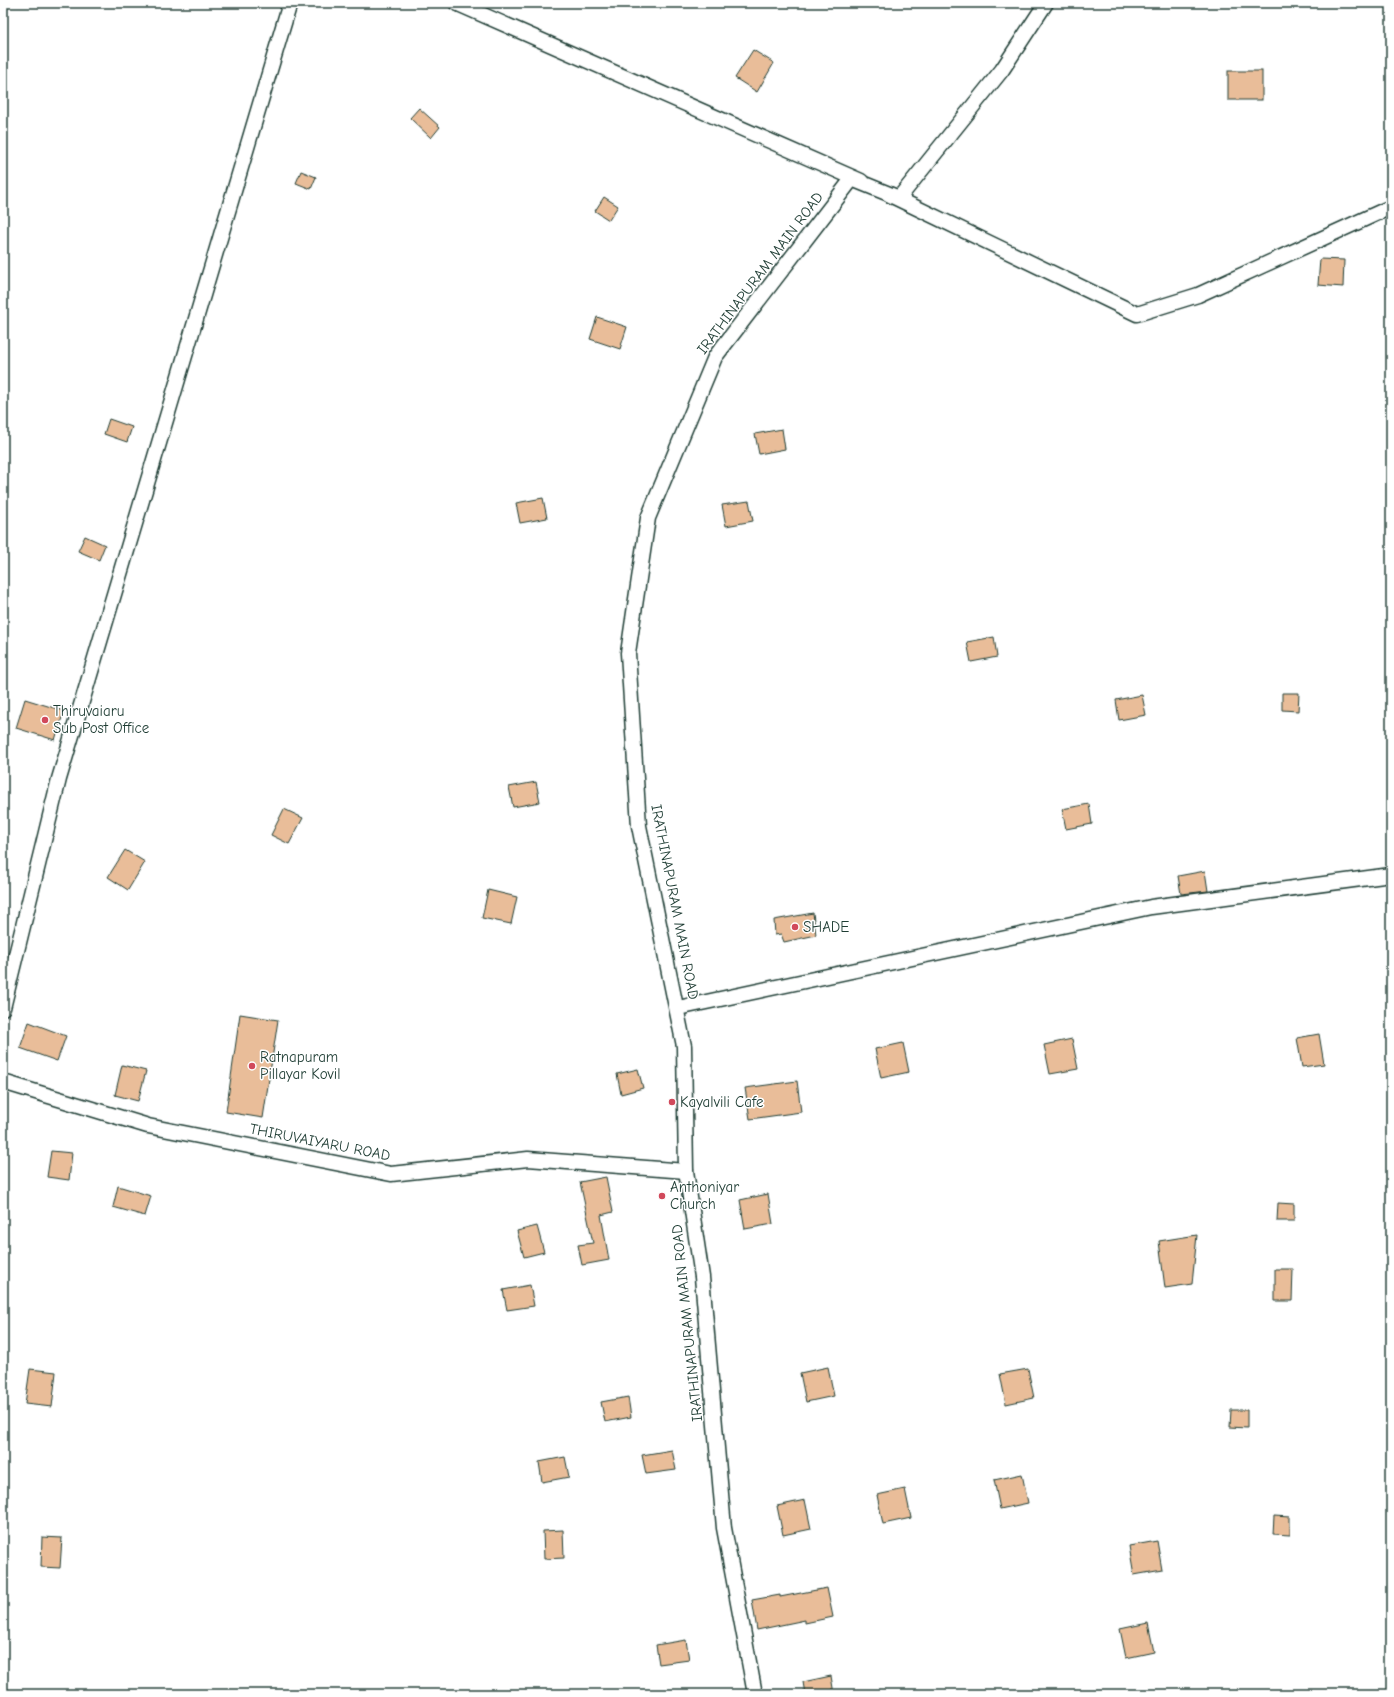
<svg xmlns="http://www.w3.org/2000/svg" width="1394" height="1697" font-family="'Comic Neue',sans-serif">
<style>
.building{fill:#e9bd99;stroke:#1f3d34}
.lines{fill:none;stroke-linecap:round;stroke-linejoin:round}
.street-casing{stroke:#1f3d34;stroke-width:17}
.street{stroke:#fff;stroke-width:14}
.poi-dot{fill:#d1495b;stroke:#fff;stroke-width:1.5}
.labels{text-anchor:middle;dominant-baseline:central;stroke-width:3;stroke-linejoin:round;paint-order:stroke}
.street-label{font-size:15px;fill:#1f3d34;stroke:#fff}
.poi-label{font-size:15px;fill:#1f3d34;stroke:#fff;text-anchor:start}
</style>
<rect width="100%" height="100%" fill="#fff"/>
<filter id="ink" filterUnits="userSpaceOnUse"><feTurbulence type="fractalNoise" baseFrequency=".025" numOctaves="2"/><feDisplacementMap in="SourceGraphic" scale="8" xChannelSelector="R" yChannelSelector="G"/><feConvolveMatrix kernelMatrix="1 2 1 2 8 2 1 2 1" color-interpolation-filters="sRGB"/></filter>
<g filter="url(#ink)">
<!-- building -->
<g class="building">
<polygon points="753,50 774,63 757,92 735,78"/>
<rect x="1228" y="71" width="34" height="29"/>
<polygon points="419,108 440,127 431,138 410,118"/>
<polygon points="301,171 316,177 311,189 296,183"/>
<polygon points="604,197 618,206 609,220 595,211"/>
<polygon points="1320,259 1344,260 1343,287 1318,285"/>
<polygon points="597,317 627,327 620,349 590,339"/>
<polygon points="109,419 132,427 127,442 104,434"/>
<polygon points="782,429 785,449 759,454 755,434"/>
<polygon points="543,498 547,518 520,523 516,503"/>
<polygon points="749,501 753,521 726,526 722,505"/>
<polygon points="85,536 105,545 99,560 78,551"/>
<polygon points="994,637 997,657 971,662 967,642"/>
<polygon points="1282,693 1299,693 1298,711 1282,710"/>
<polygon points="1142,695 1146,715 1119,720 1116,700"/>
<polygon points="25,699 64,711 55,740 16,728"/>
<polygon points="536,782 540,802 513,807 509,787"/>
<polygon points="1089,804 1092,824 1066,829 1062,809"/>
<polygon points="284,809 303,818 289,844 271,835"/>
<polygon points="125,850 145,862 128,890 108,877"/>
<polygon points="1205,871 1208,891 1181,894 1178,876"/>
<polygon points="488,890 517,897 511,924 482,918"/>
<polygon points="813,913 816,935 784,942 781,934 775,935 774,920"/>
<polygon points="240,1014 278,1020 263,1118 226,1112"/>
<polygon points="29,1022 66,1036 57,1061 20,1048"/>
<polygon points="1319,1034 1324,1064 1302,1067 1297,1038"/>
<polygon points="1072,1039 1078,1069 1050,1074 1044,1045"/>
<polygon points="903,1043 909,1072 881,1078 875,1049"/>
<polygon points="122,1065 146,1071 138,1101 115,1095"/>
<polygon points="638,1069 643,1088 621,1094 617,1074"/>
<polygon points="797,1081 801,1112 750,1119 745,1088"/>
<polygon points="51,1151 72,1153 69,1180 47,1177"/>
<polygon points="606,1177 613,1212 601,1215 609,1260 582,1265 578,1245 593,1243 580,1182"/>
<polygon points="118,1186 151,1196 145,1216 113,1207"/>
<polygon points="768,1194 773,1224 745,1229 740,1200"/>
<polygon points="1278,1203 1294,1204 1294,1221 1277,1221"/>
<polygon points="537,1226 544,1252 524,1257 517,1231"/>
<polygon points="1197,1235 1192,1284 1165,1288 1159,1241"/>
<polygon points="1275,1269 1293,1269 1292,1301 1275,1301"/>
<polygon points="530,1285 534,1306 507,1310 503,1290"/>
<polygon points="828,1367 834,1396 806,1402 800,1373"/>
<polygon points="30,1369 56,1372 52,1407 25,1404"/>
<polygon points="1028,1369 1034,1398 1006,1404 1000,1374"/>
<polygon points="628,1397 631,1417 605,1422 601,1402"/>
<polygon points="1231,1410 1247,1410 1247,1428 1230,1427"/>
<polygon points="672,1450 676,1470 646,1474 642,1455"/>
<polygon points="565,1457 569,1477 542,1482 539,1462"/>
<polygon points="1022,1474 1028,1503 1000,1509 994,1480"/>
<polygon points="905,1489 911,1518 883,1524 877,1495"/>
<polygon points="805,1500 811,1529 783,1535 777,1506"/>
<polygon points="1274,1516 1290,1517 1290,1535 1273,1534"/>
<polygon points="563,1530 564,1558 544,1559 543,1531"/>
<polygon points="42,1537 62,1538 60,1568 41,1567"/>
<polygon points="1157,1541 1162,1570 1134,1575 1129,1546"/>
<polygon points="827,1588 833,1617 805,1623 805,1620 757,1630 752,1600 780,1595 780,1597"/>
<polygon points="1148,1623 1154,1652 1126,1658 1120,1629"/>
<polygon points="686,1640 689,1660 659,1664 656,1645"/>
<polygon points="831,1676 834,1694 805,1694 803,1682"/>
</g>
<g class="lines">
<defs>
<g id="street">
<polyline points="456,3 861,181"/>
<polyline points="890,195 1137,314 1198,295 1391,207"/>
<polyline points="3,1008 59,779 290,3"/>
<polyline points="678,1008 1151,907 1391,875"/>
<polyline points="3,1082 148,1126 391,1174 528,1159 686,1171"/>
<polyline points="755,1694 724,1528 702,1277 686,1171 684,1046 639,826 628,653 648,518 715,357 852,179 899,198 1002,70 1046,3"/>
</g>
</defs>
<!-- street casing -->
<use href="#street" class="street-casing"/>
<!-- street -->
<use href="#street" class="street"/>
</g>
</g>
<!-- markers -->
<g class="poi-dot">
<circle cx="45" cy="720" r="4"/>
<circle cx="795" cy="927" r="4"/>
<circle cx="252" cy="1066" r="4"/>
<circle cx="672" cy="1102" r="4"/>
<circle cx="662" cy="1196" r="4"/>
</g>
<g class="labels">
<!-- street labels -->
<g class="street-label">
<text transform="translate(760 273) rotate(-53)">IRATHINAPURAM MAIN ROAD</text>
<text transform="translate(675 902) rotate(79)">IRATHINAPURAM MAIN ROAD</text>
<text transform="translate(320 1142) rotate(11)">THIRUVAIYARU ROAD</text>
<text transform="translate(687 1323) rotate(-96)">IRATHINAPURAM MAIN ROAD</text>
</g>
<!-- poi labels -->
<g class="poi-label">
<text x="53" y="711">Thiruvaiaru<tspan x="53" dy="17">Sub Post Office</tspan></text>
<text x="803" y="927">SHADE</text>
<text x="260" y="1057">Ratnapuram<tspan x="260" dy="17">Pillayar Kovil</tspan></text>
<text x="680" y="1102">Kayalvili Cafe</text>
<text x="670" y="1187">Anthoniyar<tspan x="670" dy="17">Church</tspan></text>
</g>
</g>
<!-- margin -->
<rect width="1394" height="1697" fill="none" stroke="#fff" stroke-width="16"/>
<rect x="8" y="8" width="1378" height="1681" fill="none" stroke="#1f3d34" stroke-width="1.5" filter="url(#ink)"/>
</svg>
